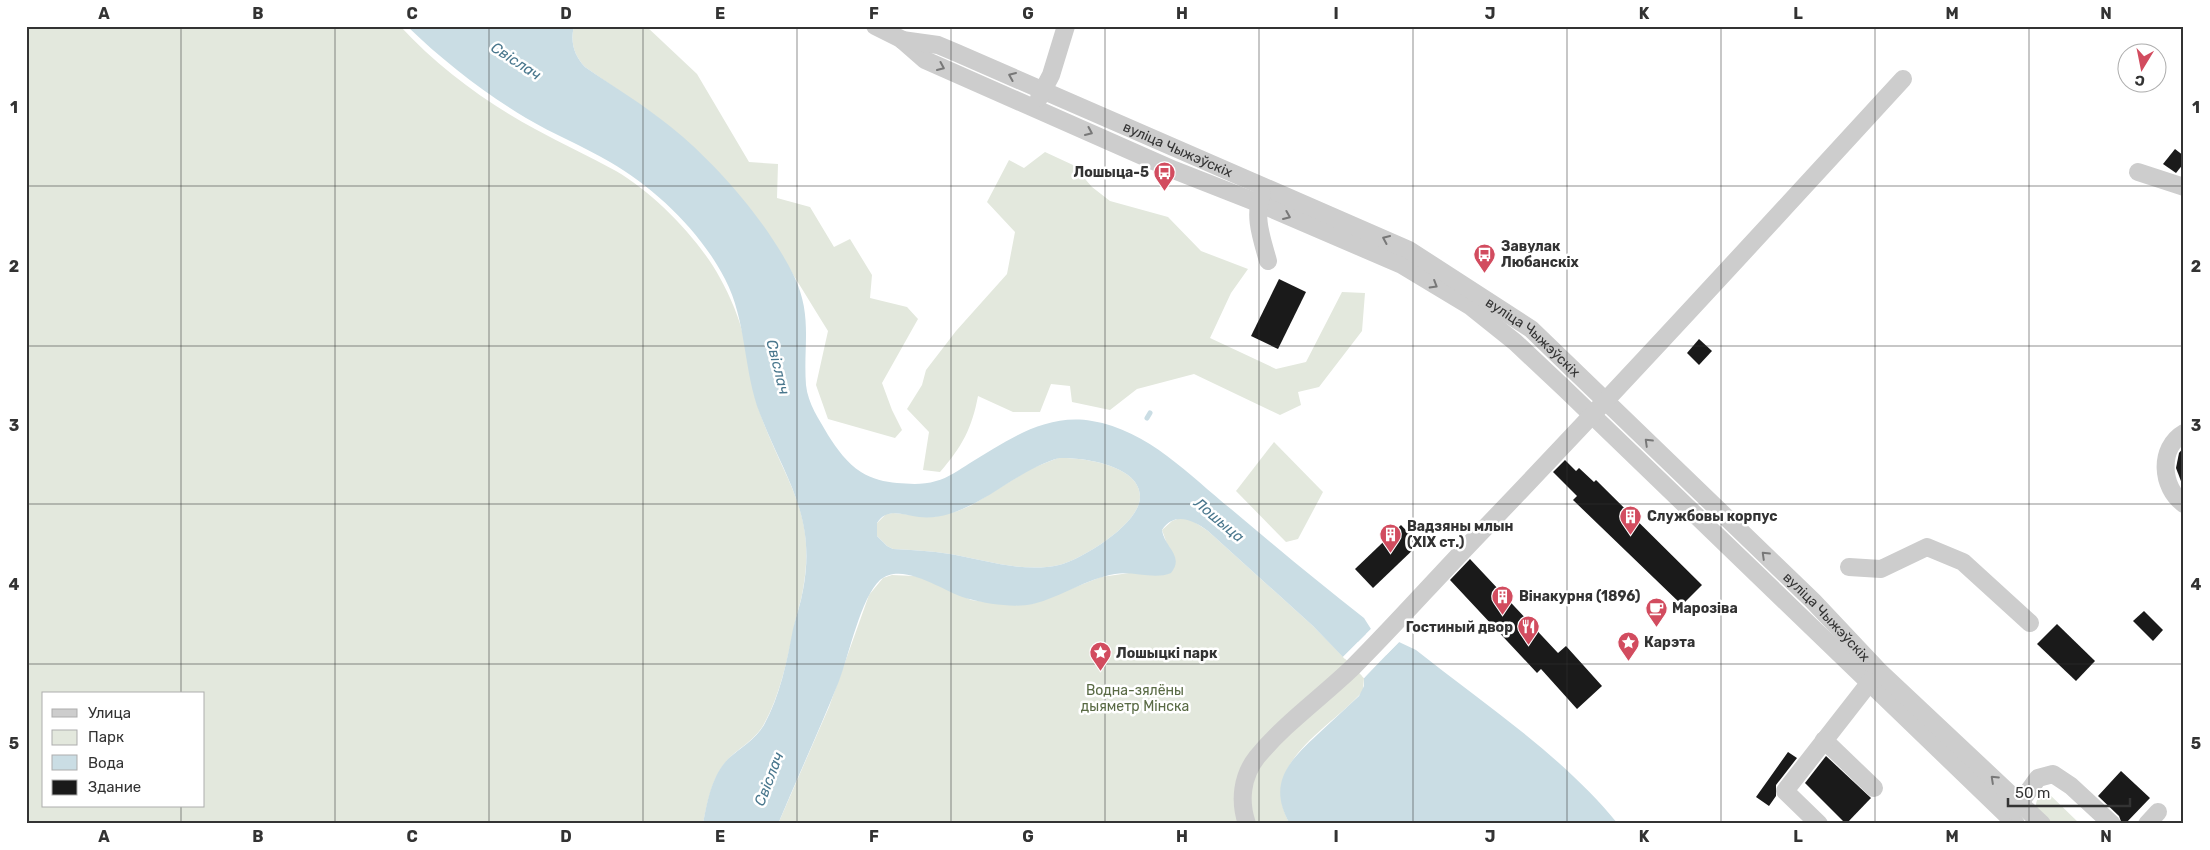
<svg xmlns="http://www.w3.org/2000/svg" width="2210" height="850" font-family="Rubik,sans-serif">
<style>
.green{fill:#e3e8dd;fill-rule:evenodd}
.water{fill:#cadde4;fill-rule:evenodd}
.pier{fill:#fff}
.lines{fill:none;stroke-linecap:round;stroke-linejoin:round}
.stream{stroke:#cadde4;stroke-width:5}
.building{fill:#1a1a1a}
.minor{stroke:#cdcdcd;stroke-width:18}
.oneway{stroke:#787878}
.grid{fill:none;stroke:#333;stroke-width:1;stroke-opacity:0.55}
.labels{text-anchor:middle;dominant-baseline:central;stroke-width:5;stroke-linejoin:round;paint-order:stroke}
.street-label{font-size:14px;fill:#333;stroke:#fff}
.poi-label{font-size:14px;font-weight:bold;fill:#333;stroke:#fff;text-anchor:start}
.park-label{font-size:14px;fill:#596a44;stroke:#fff}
.water-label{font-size:15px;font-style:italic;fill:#49778d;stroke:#fff}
.neatline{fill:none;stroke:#333;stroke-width:2}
.grid-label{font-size:16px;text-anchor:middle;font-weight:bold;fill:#333}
</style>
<rect width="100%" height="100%" fill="#fff"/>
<!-- green -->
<g class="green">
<path d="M26 26H400C439 68 485 102 535 129 562 144 589 156 616 171 654 193 699 239 720 278 730 296 740 319 744 339 749 364 751 388 760 413 784 481 817 511 803 589 801 603 796 615 794 628 787 661 780 695 764 724 754 742 737 748 725 763 712 778 707 804 703 824H26ZM44 694H204V806H44Z"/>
<path d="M574 26H646L697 74 749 162 778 164 777 198 810 207 834 247 850 239 872 275 870 298 907 307 918 319 882 383 892 410 902 430 895 438 828 419 816 385 828 331C787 265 754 206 697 151 664 118 623 94 585 67 574 55 570 42 574 26Z"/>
<path d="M1045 152 1073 165 1092 187 1110 201 1168 217 1201 251 1248 269 1231 293 1210 338 1276 369 1306 362 1342 292 1365 293 1362 331 1319 387 1298 392 1301 405 1280 415 1194 374 1137 389 1110 410 1072 402 1070 386 1051 384 1040 412H1013L978 396C972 428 962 447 940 472L923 470 929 432 907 409 922 385 926 370 956 331 1007 274 1015 232 987 202 1009 160 1024 168Z"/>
<polygon points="1274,442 1323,492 1298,539 1286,542 1236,491"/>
<path d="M1058 458C1081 457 1141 465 1140 497 1140 524 1081 560 1059 565 1023 573 985 560 950 554 931 551 912 550 893 549L887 546 877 536V523L886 514 893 513 933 517 958 511 972 505 1030 469Z"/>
<path d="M1180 518 1190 519 1208 531 1313 626 1364 678 1363 691C1329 730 1256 764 1290 824H778L829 707 869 595 883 578 892 575 914 576 927 579 971 600 1010 605 1032 604 1101 577 1136 572 1167 544 1162 530 1172 521Z"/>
<path d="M2044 789 2080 824H2051C2036 810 2030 807 2044 789Z"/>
</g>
<!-- water -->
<path class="water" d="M407 26H574C570 42 574 55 585 67 614 87 644 105 671 127 717 164 768 223 794 276 813 316 803 345 806 385 808 404 819 419 828 435 837 449 847 463 861 472 872 479 885 482 897 483 910 484 923 485 936 481 948 478 959 470 970 463 1008 440 1046 413 1092 421 1148 430 1190 476 1231 509 1275 546 1319 583 1364 618L1371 629 1366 634 1386 655 1399 642 1416 650C1485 705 1562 755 1618 824H1290C1267 784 1288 762 1317 735 1331 722 1345 709 1359 696L1364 686V678L1378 663 1358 642 1343 657 1313 626 1208 531C1194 520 1174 511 1162 530 1164 547 1185 556 1171 573 1155 580 1133 571 1115 574 1086 579 1061 597 1033 604 1014 608 988 604 969 599 946 594 904 560 880 580 861 597 849 655 839 681 820 729 798 776 778 824H703C707 802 712 775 728 759 741 747 755 740 764 725 780 696 787 661 793 629 796 616 801 603 803 590 817 516 785 479 760 414 743 370 747 321 725 279 701 232 655 188 610 162 583 146 553 134 526 118 483 92 443 61 407 26ZM1059 458C1081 457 1141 465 1140 497 1140 524 1081 560 1059 565 1023 573 985 560 950 554 931 551 912 550 893 549L887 546 877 536V523C887 507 903 515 919 517 929 518 940 517 949 514 989 502 1018 470 1059 458Z"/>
<!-- pier -->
<polygon class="pier" points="1373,627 1369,634 1386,651 1397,640 1399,642 1364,678 1362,676 1374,663 1358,645 1345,659 1343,657"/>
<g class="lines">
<!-- stream -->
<polyline class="stream" points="1147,418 1150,413"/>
</g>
<!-- building -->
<g class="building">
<polygon points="2175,149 2184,156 2184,163 2176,173 2163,164"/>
<polygon points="1279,279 1306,292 1278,349 1251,336"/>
<polygon points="1699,339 1712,351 1699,365 1687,353"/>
<polygon points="2184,447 2184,489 2176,468 2179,453"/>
<polygon points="1565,460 1576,471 1579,468 1594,482 1596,480 1702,585 1682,605 1573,500 1577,496 1553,472"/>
<polygon points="1401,525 1419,544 1373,588 1355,569"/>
<polygon points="1470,559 1558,653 1566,646 1602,686 1577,709 1541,669 1537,673 1450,580"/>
<polygon points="2144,611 2163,630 2153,641 2133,621"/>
<polygon points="2057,624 2095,661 2076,681 2037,644"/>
<polygon points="1788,752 1797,758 1776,785 1776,796 1769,806 1756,797"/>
<polygon points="1826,756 1871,798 1846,824 1805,783"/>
<polygon points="2121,771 2150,798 2125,824 2122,824 2119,816 2098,796"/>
</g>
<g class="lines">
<!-- minor -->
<g class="minor">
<polyline points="875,26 901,39 925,60 1174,170 1258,203 1402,265 1470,306 1515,342 1565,389 2016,824"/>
<path id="s1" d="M902 40 938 45 957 53 1409 250 1531 329 1813 601 1878 670 2042 824"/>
<polyline points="1039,98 1051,75 1066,26"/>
<polyline points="2138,172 2184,187"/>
<path d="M1262 194C1253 216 1262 239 1268 261"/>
<path d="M2184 433C2158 448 2161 488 2184 504"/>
<polyline points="1849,567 1881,569 1927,547 1963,562 2030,623"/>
<polyline points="1824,740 1874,788"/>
<polyline points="2014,811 2038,778 2053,774 2071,786 2112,824"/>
<path d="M1247 824C1239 801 1242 776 1257 757 1285 723 1322 697 1353 667 1390 630 1425 591 1461 553 1611 397 1757 238 1903 79"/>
<polyline points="1819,824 1785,791 1870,682"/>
<polyline points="2147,824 2158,812"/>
</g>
</g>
<!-- one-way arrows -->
<defs><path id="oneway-chevron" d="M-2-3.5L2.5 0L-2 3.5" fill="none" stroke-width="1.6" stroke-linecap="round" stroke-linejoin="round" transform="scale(1.25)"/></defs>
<g class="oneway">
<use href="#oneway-chevron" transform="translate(941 67) rotate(24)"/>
<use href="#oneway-chevron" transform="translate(1012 76) rotate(-157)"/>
<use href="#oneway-chevron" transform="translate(1089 132) rotate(24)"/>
<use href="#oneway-chevron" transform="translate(1287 216) rotate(23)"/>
<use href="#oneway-chevron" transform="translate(1386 239) rotate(-156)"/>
<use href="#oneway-chevron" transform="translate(1434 285) rotate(31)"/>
<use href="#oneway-chevron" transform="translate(1648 442) rotate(-136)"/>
<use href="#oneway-chevron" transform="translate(1765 555) rotate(-136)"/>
<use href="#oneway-chevron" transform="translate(1994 779) rotate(-137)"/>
</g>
<!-- grid -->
<path class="grid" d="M181 26V694M335 26V824M489 26V824M643 26V824M797 26V824M951 26V824M1105 26V824M1259 26V824M1413 26V824M1567 26V824M1721 26V824M1875 26V824M2029 26V824M26 186H2184M26 346H2184M26 504H2184M26 664H2184M181 806V824"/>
<!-- icons -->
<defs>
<symbol id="bus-pin" viewBox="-11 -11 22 30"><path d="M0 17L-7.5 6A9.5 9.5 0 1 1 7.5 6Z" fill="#d24c5f" stroke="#fff"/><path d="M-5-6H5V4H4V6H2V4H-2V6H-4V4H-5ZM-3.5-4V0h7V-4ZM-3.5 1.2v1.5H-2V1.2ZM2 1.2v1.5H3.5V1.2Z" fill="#fff"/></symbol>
<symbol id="building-pin" viewBox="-11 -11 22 30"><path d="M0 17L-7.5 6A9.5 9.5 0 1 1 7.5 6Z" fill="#d24c5f" stroke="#fff"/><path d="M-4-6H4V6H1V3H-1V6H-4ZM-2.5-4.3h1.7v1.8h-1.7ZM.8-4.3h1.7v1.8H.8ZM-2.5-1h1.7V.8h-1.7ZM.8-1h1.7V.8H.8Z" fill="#fff"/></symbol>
<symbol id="cafe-pin" viewBox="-11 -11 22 30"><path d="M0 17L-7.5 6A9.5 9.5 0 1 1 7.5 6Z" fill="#d24c5f" stroke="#fff"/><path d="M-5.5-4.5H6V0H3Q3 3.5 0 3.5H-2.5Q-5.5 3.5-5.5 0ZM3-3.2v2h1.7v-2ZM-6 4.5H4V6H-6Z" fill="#fff"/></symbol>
<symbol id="restaurant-pin" viewBox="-11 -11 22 30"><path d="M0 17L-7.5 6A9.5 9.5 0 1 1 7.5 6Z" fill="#d24c5f" stroke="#fff"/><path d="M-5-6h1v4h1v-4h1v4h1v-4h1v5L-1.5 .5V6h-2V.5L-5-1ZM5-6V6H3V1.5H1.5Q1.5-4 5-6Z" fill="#fff"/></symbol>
<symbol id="sight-pin" viewBox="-11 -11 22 30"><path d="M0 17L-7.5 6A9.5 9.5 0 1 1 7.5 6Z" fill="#d24c5f" stroke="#fff"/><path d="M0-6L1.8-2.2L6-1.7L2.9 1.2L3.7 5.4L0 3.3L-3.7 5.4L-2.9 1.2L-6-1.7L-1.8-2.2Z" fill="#fff"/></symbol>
</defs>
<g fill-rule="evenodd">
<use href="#bus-pin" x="1152" y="160" width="25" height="34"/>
<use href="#bus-pin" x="1472" y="242" width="25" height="34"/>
<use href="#building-pin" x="1618" y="504" width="25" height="34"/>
<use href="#building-pin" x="1378" y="522" width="25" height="34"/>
<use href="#building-pin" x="1490" y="584" width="25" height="34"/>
<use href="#cafe-pin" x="1644" y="596" width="25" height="34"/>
<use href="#restaurant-pin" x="1516" y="614" width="25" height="34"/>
<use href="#sight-pin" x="1616" y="630" width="25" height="34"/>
<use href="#sight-pin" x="1088" y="640" width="25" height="34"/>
</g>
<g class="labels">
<!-- street labels -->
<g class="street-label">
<text stroke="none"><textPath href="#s1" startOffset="298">вуліца Чыжэўскіх</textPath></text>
<text stroke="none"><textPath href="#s1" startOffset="702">вуліца Чыжэўскіх</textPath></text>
<text stroke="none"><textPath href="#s1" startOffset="1108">вуліца Чыжэўскіх</textPath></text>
</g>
<!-- poi labels -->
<g class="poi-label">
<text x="1149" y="172" text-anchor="end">Лошыца-5</text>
<text x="1501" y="246">Завулак<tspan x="1501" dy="16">Любанскіх</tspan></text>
<text x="1647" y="516">Службовы корпус</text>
<text x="1407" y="526">Вадзяны млын<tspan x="1407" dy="16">(XIX ст.)</tspan></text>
<text x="1519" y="596">Вінакурня (1896)</text>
<text x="1672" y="608">Марозіва</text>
<text x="1513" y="627" text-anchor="end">Гостиный двор</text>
<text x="1644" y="642">Карэта</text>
<text x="1116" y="653">Лошыцкі парк</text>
</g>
<!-- park labels -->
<g class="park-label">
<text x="1135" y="690">Водна-зялёны<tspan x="1135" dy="16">дыяметр Мінска</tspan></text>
</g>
<!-- water labels -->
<g class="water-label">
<text transform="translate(516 61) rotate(33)">Свіслач</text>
<text transform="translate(778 367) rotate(76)">Свіслач</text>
<text transform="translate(1219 520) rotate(40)">Лошыца</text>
<text transform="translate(769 779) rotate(-69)">Свіслач</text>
</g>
</g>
<!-- border -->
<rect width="2210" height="850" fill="none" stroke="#ffffff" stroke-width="55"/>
<!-- legend -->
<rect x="42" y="692" width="162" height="115" fill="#ffffff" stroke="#adadad"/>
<rect x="52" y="709" width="25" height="8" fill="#cdcdcd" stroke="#adadad"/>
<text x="88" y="718" font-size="15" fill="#333333">Улица</text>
<rect x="52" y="730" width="25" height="15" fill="#e3e8dd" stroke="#adadad"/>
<text x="88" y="742" font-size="15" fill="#333333">Парк</text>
<rect x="52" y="755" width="25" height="15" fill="#cadde4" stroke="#adadad"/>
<text x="88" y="768" font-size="15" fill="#333333">Вода</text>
<rect x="52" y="780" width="25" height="15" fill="#1a1a1a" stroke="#adadad"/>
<text x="88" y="792" font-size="15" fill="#333333">Здание</text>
<!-- north arrow -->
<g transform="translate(2142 68) rotate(190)"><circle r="24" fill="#ffffff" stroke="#adadad"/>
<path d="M0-4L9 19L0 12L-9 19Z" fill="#d24c5f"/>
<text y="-8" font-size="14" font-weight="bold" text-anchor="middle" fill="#333333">С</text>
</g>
<!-- scale -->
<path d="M2008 798v8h122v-8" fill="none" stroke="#333333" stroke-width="2.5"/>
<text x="2015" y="798" font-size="15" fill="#333333" stroke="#ffffff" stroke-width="4" paint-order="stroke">50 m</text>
<rect x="28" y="28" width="2154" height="794" class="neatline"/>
<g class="grid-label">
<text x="104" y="19">A</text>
<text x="258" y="19">B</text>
<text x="412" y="19">C</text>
<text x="566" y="19">D</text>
<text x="720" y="19">E</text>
<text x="874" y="19">F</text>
<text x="1028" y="19">G</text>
<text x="1182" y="19">H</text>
<text x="1336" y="19">I</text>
<text x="1490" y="19">J</text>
<text x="1644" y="19">K</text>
<text x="1798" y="19">L</text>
<text x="1952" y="19">M</text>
<text x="2106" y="19">N</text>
<text x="14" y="113">1</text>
<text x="2196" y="113">1</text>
<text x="14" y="272">2</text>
<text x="2196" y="272">2</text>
<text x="14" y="431">3</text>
<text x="2196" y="431">3</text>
<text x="14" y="590">4</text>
<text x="2196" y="590">4</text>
<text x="14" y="749">5</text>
<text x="2196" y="749">5</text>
<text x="104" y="842">A</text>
<text x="258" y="842">B</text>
<text x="412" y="842">C</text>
<text x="566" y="842">D</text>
<text x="720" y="842">E</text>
<text x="874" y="842">F</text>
<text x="1028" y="842">G</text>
<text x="1182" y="842">H</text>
<text x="1336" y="842">I</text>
<text x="1490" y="842">J</text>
<text x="1644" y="842">K</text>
<text x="1798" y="842">L</text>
<text x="1952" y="842">M</text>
<text x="2106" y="842">N</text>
</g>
</svg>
